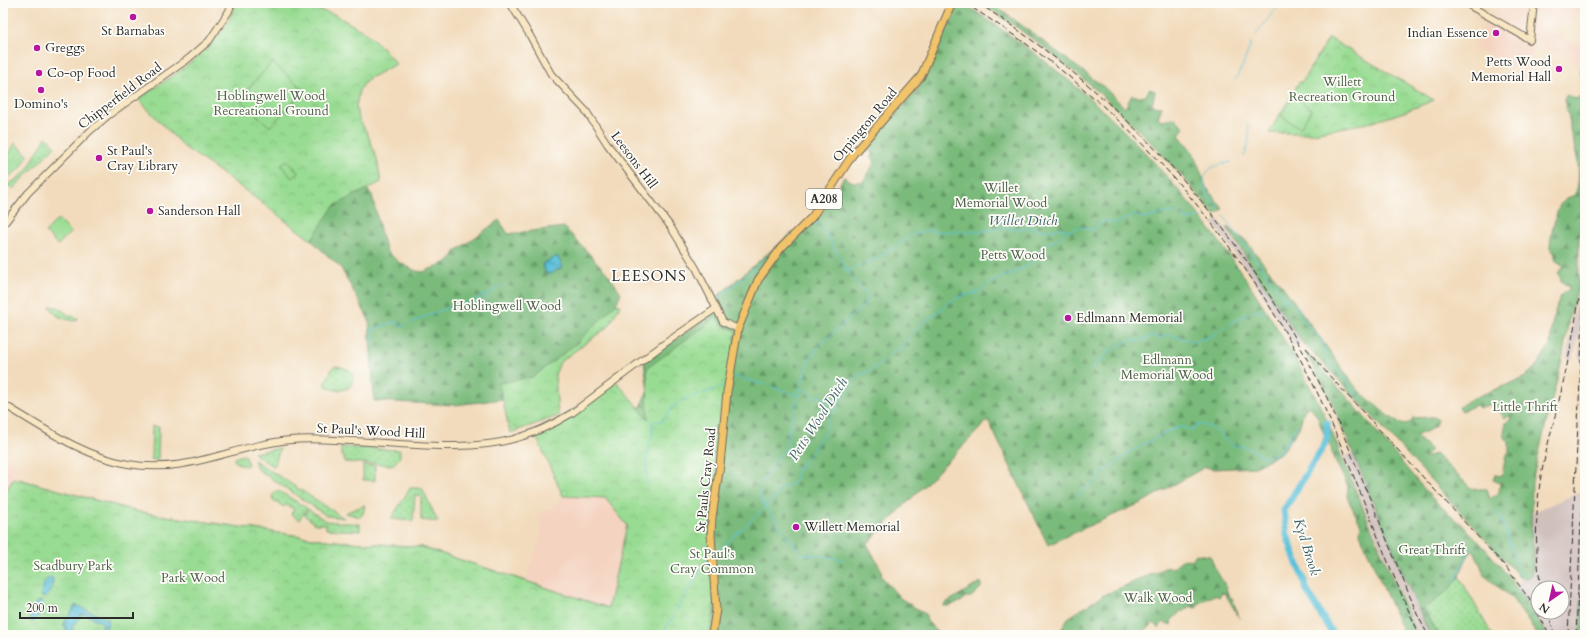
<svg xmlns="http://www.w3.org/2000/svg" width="1588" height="638" font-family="Cardo,serif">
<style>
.built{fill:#f4d3c0}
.railway{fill:#d0c0bc;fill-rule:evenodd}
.grass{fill:url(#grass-dots);stroke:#62835e}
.forest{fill:url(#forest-firs);stroke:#527354}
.park{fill:url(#park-crowns);stroke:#62835e}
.pitch{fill:#98db92;stroke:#62835e}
.water{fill:url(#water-waves);stroke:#447682}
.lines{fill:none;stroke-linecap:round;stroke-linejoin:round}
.stream{stroke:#5cc1da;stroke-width:1}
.river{stroke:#5cc1da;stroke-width:7}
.secondary-casing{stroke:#71695e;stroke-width:8}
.primary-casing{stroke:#71695e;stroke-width:9}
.secondary{stroke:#f9e7c3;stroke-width:6}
.primary{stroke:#f1c36a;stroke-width:7}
.rail{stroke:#2b2b2b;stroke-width:1;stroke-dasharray:6 3;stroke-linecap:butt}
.poi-dot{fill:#b5179e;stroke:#fdfcf7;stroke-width:1.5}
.labels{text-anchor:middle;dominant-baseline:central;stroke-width:3.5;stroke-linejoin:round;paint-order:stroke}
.shield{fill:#fdfcf7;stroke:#6a6a68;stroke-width:1}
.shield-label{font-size:12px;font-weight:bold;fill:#2b2b2b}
.poi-label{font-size:13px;fill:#2b2b2b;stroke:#fdfcf7;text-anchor:start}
.park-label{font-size:13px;fill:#4c604a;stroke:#fdfcf7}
.street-label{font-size:13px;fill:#2b2b2b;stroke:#fdfcf7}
.water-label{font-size:14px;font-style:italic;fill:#3c6068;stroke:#fdfcf7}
.quarter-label{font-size:15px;letter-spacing:1px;fill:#2b2b2b;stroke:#fdfcf7}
</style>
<defs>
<pattern id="grass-dots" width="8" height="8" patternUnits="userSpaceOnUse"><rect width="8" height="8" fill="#98db92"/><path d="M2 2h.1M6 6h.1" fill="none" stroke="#83bc7e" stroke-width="1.8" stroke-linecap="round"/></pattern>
<pattern id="forest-firs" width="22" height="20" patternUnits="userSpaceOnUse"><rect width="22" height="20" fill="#7abb7c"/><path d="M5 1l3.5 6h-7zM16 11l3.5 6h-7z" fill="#649866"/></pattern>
<pattern id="park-crowns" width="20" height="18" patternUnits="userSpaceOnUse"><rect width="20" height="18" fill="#98db92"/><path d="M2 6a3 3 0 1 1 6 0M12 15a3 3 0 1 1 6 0" fill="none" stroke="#83bc7e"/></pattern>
<pattern id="water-waves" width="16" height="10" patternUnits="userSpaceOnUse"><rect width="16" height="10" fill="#5cc1da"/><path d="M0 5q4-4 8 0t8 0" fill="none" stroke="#4c9db1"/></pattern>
</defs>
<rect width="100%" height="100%" fill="#fdfcf7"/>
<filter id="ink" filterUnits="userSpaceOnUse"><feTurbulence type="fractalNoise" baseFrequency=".025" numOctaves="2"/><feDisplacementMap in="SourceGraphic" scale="8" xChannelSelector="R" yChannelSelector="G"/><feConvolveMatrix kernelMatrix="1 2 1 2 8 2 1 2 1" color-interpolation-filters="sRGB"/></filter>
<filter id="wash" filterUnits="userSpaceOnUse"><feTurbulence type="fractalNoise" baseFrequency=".012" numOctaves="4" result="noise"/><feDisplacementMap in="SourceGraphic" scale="16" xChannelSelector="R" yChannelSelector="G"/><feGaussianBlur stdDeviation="0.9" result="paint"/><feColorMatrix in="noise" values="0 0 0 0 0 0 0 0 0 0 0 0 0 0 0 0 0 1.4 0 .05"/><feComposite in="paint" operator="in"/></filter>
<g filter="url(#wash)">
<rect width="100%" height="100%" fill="#f2dbbc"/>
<!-- built -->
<g class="built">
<polygon points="1499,3 1585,3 1585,15 1552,27 1555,33 1585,49 1585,58 1580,65 1534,42 1531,76 1474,47"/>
<polygon points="3,440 11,445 3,459 20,468 3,496"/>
<polygon points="563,496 605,498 627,525 608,608 525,581 541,536 541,516"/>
</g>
<!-- railway -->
<g class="railway">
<polygon points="1218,219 1250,263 1303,343 1294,347 1257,285 1213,223"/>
<polygon points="1585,236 1585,360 1579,359 1581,324 1573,359 1566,358 1582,269"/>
<polygon points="1353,453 1404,576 1430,635 1419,635 1386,559 1344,457"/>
<path d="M1585 490V635H1543L1515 588 1522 579 1531 576V513ZM1538 588H1562V612H1538Z"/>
</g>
<!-- grass -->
<g class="grass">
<polygon points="46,137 55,146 13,189 9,186 4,191 8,195 3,201 3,187 16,180 27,170"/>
<polygon points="15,143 28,155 27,157 20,169 3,180 3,164"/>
<path d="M50 306 58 307 68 315 78 318 77 320 75 321C63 319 55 317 50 306Z"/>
<path d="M335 366C341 367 355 369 353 378 353 381 351 385 350 387 341 392 331 391 324 384L333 367Z"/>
<polygon points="152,426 159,427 158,460 151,460"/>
<polygon points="341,447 400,450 400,457 393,465 344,462 344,458 341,454"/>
<polygon points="280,448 275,465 272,466 253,453"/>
<polygon points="243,455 246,456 248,465 245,466 235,462 234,458"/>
<polygon points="254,460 344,518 327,516 257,469"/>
<polygon points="363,465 375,466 375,481 363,480"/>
<polygon points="410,488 422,488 438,522 421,520 421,496 415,495 413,521 391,519"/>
<polygon points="277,490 307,508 299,520 291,514 294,509 286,505 284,507 273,500 272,496"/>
<polygon points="365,505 363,514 360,517 345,513"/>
<polygon points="308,509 326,521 360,524 360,531 326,529 326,524 315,524 304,515"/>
<path d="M1459 576 1492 635H1438L1427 613 1425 611H1419C1427 606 1430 602 1437 598 1446 591 1454 586 1459 576Z"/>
</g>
<!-- forest -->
<g class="forest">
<path d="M958 3H963C1011 35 1057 68 1099 107 1189 190 1262 292 1317 400 1330 425 1339 451 1350 477 1372 530 1394 583 1417 635H1404L1360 534 1361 525 1347 497 1348 486 1333 457 1331 447 1328 444 1317 416 1310 406 1304 410 1299 428 1282 452 1255 467 1214 469 1205 467 1141 503 1075 532 1048 545 988 420 867 544 882 571 881 576 900 598 925 614 927 621 940 635H158L3 496 14 478 139 512 333 541 421 547 624 613 633 403 641 408 644 398 648 391 644 362 705 319 717 308 713 300 793 232 797 236 825 210 844 177 853 182H863L875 162 872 157 873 151H862L917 90 931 67Z"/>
<path d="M981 3H992L1105 88 1125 108 1132 95 1139 97 1146 96 1149 89 1155 91 1152 106 1162 107 1158 117 1161 120 1175 118 1184 127 1179 135 1191 150 1199 167 1206 187 1223 209 1215 215C1146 130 1073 63 981 3Z"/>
<path d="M1585 63 1584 198 1579 231V285L1570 313 1563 355 1532 481 1531 532 1534 554 1531 576 1522 579 1339 380 1303 343 1277 305 1227 227 1246 241 1272 274 1281 284 1357 389 1388 416 1404 425 1413 421 1412 418 1433 417 1438 419C1438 429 1423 432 1416 436L1431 450 1423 458 1435 454 1472 489H1487L1490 499 1499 493 1500 483 1493 480 1495 475 1502 476 1506 455 1509 453V442C1502 435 1504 432 1506 423L1511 419 1509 416 1504 418 1493 400 1489 405 1479 408 1476 405 1462 411 1459 407 1471 399 1524 378 1537 366 1550 345 1553 318 1560 296 1570 288 1562 282 1558 273 1564 266 1555 260V254L1550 248C1550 238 1556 210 1562 202 1565 198 1570 197 1575 195 1583 175 1576 152 1571 133 1570 130 1570 127 1570 123 1569 115 1565 107 1564 99L1567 95 1575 99 1580 97C1585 87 1575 72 1585 63Z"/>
<polygon points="367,189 372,195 382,238 387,252 400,263 416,271 423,272 450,261 455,252 499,220 508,234 564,227 608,274 621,293 616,304 577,343 533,377 500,383 504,399 455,405 374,401 369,320 341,268 311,240 334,206"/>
<path d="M1305 351C1322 369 1338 387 1354 405 1381 436 1405 468 1432 498 1443 509 1455 518 1466 528 1498 561 1525 595 1546 635H1538L1511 597 1485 576 1474 550C1466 554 1462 572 1457 580 1451 590 1430 605 1420 610L1425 611 1427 613 1438 635H1430L1404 576 1331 400Z"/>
<polygon points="1585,519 1585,635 1580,635"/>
<path d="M1196 554 1210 556C1213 560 1213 565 1215 568 1218 574 1222 580 1225 585 1228 590 1226 595 1232 598L1240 619 1226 595 1222 592 1219 597 1215 595 1199 603 1196 608 1189 606 1185 611H1180L1177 616 1172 618 1171 625 1163 622 1159 628 1154 623 1141 634 1057 635 1068 618 1102 596 1165 568 1176 567C1178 560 1185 558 1192 560Z"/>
<polygon points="981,582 981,588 971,597 965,597 961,602 958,602 950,606 944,606 944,604"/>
</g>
<!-- park -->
<g class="park">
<path d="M236 3H288L334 14 366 33 381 46 396 64 368 79 359 90 356 107 358 117 368 135 377 159 381 182 334 206 311 240 226 176 184 147 138 99C175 73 222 49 236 3Z"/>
<polygon points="1329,38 1434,100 1404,112 1373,122 1313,133 1269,133 1299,82 1301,83"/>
<polygon points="616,304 620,305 609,326 560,362 555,375 558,416 510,433 499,383 533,377 577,343"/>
<polygon points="717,317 723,326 736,330 709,526 714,610 710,635 3,635 3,496 14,478 139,512 333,541 421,547 608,608 627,525 605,498 563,496 535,434 617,382 648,419 647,368"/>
</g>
<!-- pitch -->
<g class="pitch">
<polygon points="272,62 304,90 270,127 239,99"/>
<polygon points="1293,97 1312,109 1300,128 1281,116"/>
<polygon points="287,160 298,172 292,178 281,165"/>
<polygon points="58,219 71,232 58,245 45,232"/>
</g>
<!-- water -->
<g class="water">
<polygon points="557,256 563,267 547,275 542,264"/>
<path d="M52 577C55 583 50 594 45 598L42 597C40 589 43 580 52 577Z"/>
<path d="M41 601 43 604 40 614 33 622H31C28 613 31 603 41 601Z"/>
<polygon points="76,605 109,620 103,635 99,635 103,623 83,613 72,627 73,630 80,634 79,635 72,635 65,631 67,627 63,625"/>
</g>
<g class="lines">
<!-- stream -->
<g class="stream">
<polyline points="1256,35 1280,3"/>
<polyline points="1235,80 1243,65 1251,43"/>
<path d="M1244 156C1249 144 1251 135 1247 123"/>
<path d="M1220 211C1212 200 1195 182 1210 169 1215 165 1225 164 1231 162"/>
<polyline points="1223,215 1281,294 1298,308 1309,328 1321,338 1329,361 1361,399"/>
<polyline points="812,223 820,224"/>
<path d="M847 271 878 258 915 233 931 230 936 232 956 231 968 233 972 231 976 232 1002 228 1020 229 1034 228 1047 231 1062 228 1071 231 1079 227 1093 230 1097 228 1100 221H1104L1116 223 1135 215C1139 218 1144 217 1149 218L1156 215 1178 211 1187 220 1200 217"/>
<polyline points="500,287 503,285"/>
<polyline points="716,301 776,250"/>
<polyline points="472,302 482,295 485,296 498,288"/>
<polyline points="1280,304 1285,300 1284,297"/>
<polyline points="1254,310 1265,312"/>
<path d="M410 323C427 317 460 299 477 304L487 298 485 296"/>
<polyline points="1229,324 1250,312"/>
<polyline points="372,345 373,329 397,321 401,327 406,325"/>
<path d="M1117 347 1131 339 1139 341 1152 336 1161 338 1169 334C1178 339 1184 337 1193 342L1210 337 1226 326"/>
<polyline points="1090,370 1109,351 1114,349"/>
<polyline points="733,376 766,385"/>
<polyline points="769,386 797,395"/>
<polyline points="800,389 807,391 812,397 823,397 834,409"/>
<polyline points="703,393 725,386"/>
<polyline points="682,401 699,394"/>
<polyline points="1325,430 1327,429"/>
<path d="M808 457C814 449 818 441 824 434 827 430 828 421 831 416 833 411 838 409 840 404L839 402 859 375C868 372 888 361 891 352L899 349 911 337 920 325 941 310C944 305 958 297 964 295 968 294 972 295 976 293 982 291 984 286 988 284 993 281 1009 274 1014 273L1016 270H1020L1032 263 1033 260 1036 258 1039 253 1048 242 1055 241 1067 230"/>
<polyline points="648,484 646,470 649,441 653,435 652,422 663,421 672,408 678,403"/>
<polyline points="760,486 778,456 784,451 787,446 789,429 808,362 819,346 864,305 867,300 865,292 847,271 821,225"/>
<polyline points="759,489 761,499 765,506 801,554 825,556 843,560"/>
<polyline points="1078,496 1099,477 1102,472 1114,465 1127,454 1144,444 1154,440 1158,436 1174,429 1181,427 1192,430 1199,424 1211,427 1233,446 1243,446 1255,451 1265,458 1282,450 1284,444 1289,442 1290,434 1294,432 1294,428 1298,427"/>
<polyline points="1498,510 1521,576"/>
<polyline points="716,553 776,496 780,489 794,483 798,468 803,465 803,462 805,459"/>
<polyline points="1454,582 1473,544"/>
<polyline points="675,613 709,556"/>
<polyline points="1244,632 1248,634"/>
<polyline points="662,635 673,617"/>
</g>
<!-- river -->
<polyline class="river" points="1327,423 1327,437 1325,444 1284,510 1287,535 1296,561 1303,577 1307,591 1333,635"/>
</g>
</g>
<g filter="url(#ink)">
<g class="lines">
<defs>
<g id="secondary">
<polyline points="510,3 529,34 551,74 586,111 608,145 670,226 696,268 723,322 738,329"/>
<polyline points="1465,3 1530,40 1534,3"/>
<polyline points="3,225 28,193 90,131 110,114 188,59 209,41 229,11 232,3"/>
<path d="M3 404C42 427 82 456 128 464 189 475 232 445 291 440 311 438 331 440 351 441 403 443 467 453 517 438 536 433 554 424 572 413L664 344 715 309"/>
</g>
<polyline id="primary" points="712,635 716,609 711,535 712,517 720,465 727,392 738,329 758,280 781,248 812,217 853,154 921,76 952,3"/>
</defs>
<!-- secondary casing -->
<use href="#secondary" class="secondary-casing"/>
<!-- primary casing -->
<use href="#primary" class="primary-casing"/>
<!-- secondary -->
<use href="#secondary" class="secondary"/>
<!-- primary -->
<use href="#primary" class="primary"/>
<!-- rail -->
<g class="rail">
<path d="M965 3C1004 28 1043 54 1079 85 1178 169 1260 275 1317 392 1343 447 1365 505 1388 562 1398 586 1408 611 1420 635"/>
<path d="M978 3C1126 98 1242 228 1321 386 1338 419 1351 454 1366 489 1383 530 1400 572 1417 614L1428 635"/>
<polyline points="1582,281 1585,254"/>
<polyline points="1306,348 1326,372 1506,567 1532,603 1550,635"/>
<path d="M1541 588C1535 551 1535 513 1541 476 1547 444 1557 411 1564 379 1570 352 1575 325 1579 299"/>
<polyline points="1548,612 1554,633"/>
<polyline points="1568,635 1585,275"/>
<polyline points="1576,635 1585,431"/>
</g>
</g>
</g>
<!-- markers -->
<g class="poi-dot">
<circle cx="133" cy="17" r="4"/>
<circle cx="1496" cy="33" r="4"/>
<circle cx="37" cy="48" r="4"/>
<circle cx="1559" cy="69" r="4"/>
<circle cx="39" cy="73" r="4"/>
<circle cx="41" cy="90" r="4"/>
<circle cx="99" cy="158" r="4"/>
<circle cx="150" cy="211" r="4"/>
<circle cx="1068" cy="318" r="4"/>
<circle cx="796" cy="527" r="4"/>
</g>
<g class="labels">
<!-- shield labels -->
<rect class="shield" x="806" y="189" width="36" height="20" rx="3"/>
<g class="shield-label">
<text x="824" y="199">A208</text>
</g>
<!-- poi labels -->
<g class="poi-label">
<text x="133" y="31" text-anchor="middle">St Barnabas</text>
<text x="1488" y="33" text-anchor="end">Indian Essence</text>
<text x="45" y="48">Greggs</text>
<text x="1551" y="62" text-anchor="end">Petts Wood<tspan x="1551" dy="15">Memorial Hall</tspan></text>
<text x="47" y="73">Co-op Food</text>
<text x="41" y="104" text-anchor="middle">Domino's</text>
<text x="107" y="151">St Paul's<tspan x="107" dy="15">Cray Library</tspan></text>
<text x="158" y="211">Sanderson Hall</text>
<text x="1076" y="318">Edlmann Memorial</text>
<text x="804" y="527">Willett Memorial</text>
</g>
<!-- park labels -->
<g class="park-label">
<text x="1342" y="82">Willett<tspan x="1342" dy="15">Recreation Ground</tspan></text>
<text x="271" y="96">Hoblingwell Wood<tspan x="271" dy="15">Recreational Ground</tspan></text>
<text x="1001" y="188">Willet<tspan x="1001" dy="15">Memorial Wood</tspan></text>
<text x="1013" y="255">Petts Wood</text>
<text x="507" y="306">Hoblingwell Wood</text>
<text x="1167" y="360">Edlmann<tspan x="1167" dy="15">Memorial Wood</tspan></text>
<text x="1525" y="407">Little Thrift</text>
<text x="1432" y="550">Great Thrift</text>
<text x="712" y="554">St Paul's<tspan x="712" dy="15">Cray Common</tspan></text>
<text x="73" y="566">Scadbury Park</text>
<text x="193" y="578">Park Wood</text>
<text x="1158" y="598">Walk Wood</text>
</g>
<!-- street labels -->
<g class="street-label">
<text transform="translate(120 96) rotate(-37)">Chipperfield Road</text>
<text transform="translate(865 125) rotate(-50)">Orpington Road</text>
<text transform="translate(634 160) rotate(53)">Leesons Hill</text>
<text transform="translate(371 431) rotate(3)">St Paul's Wood Hill</text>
<text transform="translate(706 480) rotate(-84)">St Pauls Cray Road</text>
</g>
<!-- water labels -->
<g class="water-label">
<text x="1023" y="220">Willet Ditch</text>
<text transform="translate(818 419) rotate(-57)">Petts Wood Ditch</text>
<text transform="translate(1307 547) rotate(73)">Kyd Brook</text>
</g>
<!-- quarter labels -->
<g class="quarter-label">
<text x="649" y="276">LEESONS</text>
</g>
</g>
<!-- margin -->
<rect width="1588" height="638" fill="none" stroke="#fdfcf7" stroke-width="16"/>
<!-- north arrow -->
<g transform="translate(1550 600) rotate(214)"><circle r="19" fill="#fdfcf7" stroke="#a9a8a5"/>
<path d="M0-3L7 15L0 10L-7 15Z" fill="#b5179e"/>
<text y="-6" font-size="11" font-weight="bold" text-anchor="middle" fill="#2b2b2b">N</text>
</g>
<!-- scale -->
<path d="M20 612v6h113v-6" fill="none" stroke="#2b2b2b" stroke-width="2"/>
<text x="26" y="612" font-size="12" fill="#2b2b2b" stroke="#fdfcf7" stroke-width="3" paint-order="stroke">200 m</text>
</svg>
